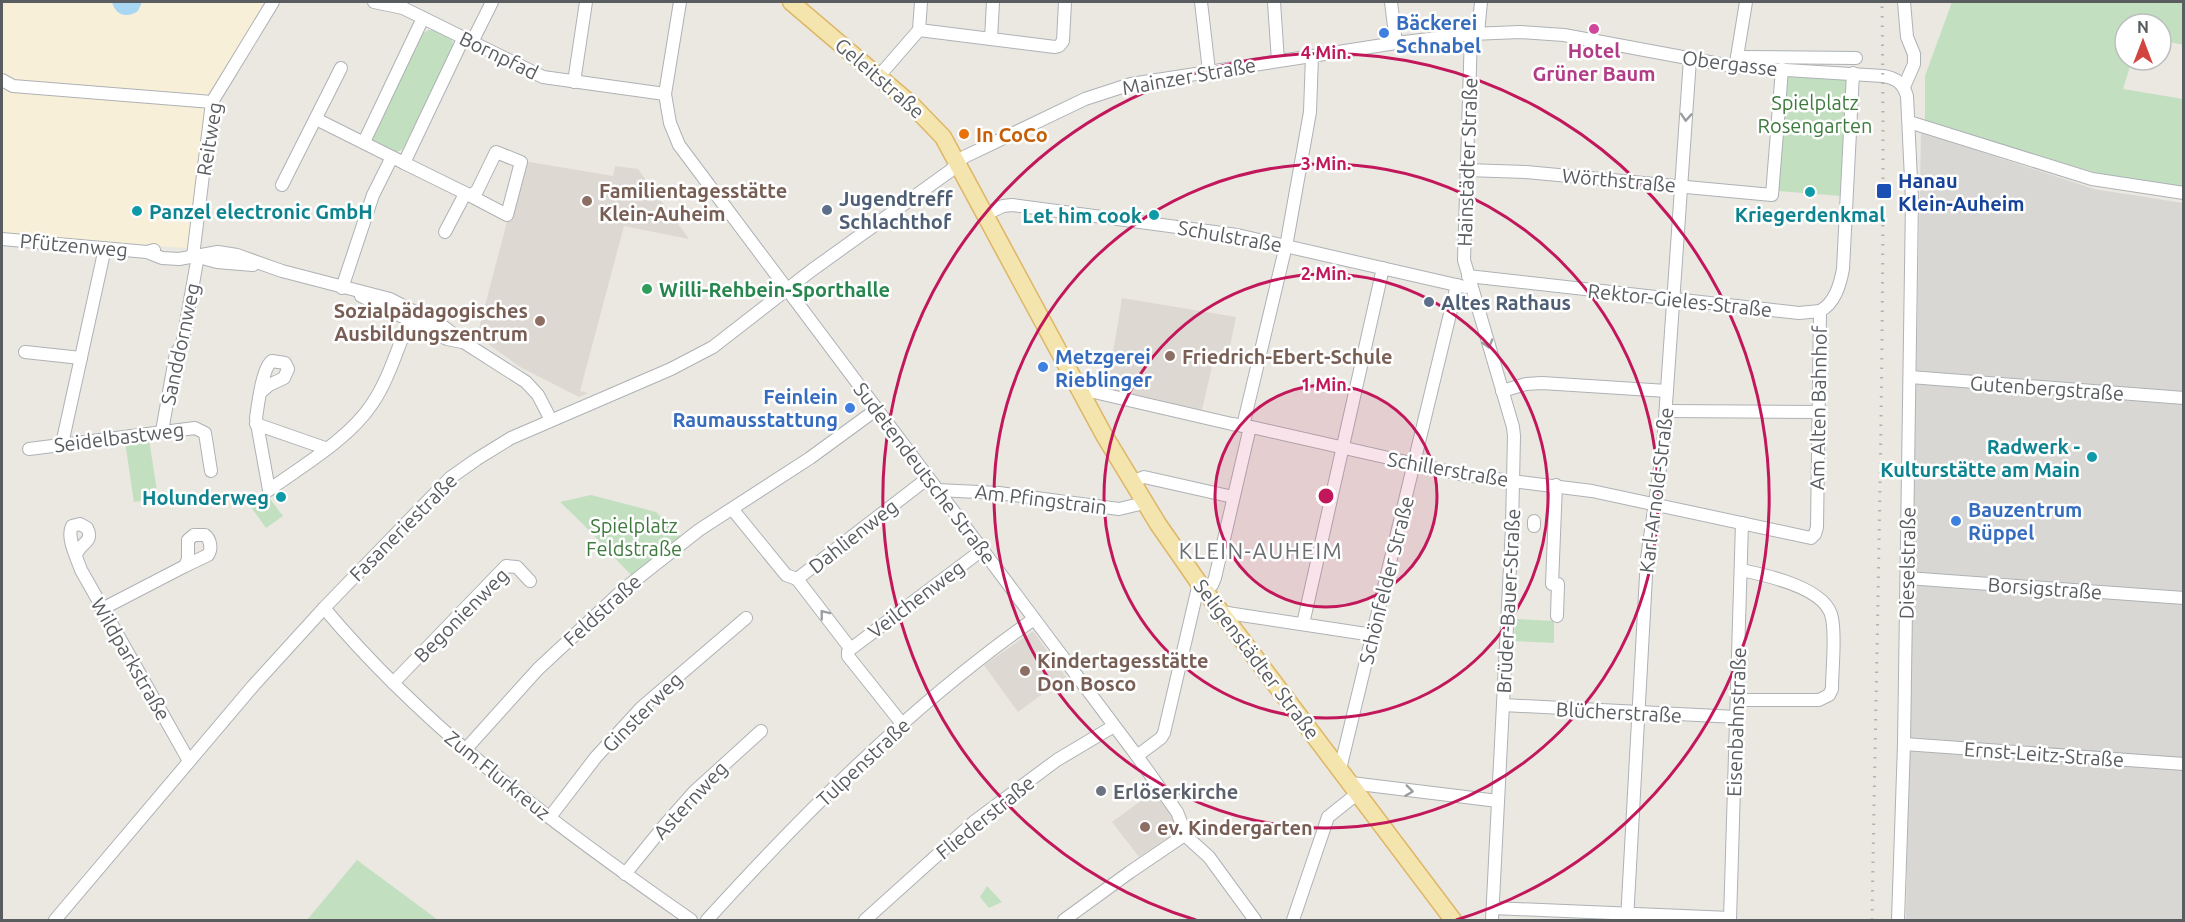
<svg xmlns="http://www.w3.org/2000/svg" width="2185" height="922" font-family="Ubuntu,sans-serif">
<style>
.commercial{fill:#f8efd8}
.industrial{fill:#d9d7d3}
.education{fill:#ddd9d2}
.green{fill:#c2dfc0}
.water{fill:#a8d6f3}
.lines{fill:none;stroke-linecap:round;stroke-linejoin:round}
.minor-casing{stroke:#aeb2b5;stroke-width:14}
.major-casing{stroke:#deb666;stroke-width:19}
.minor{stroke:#fff;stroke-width:12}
.major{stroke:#f4e4ad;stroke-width:16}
.rail{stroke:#afb0b0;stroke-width:3;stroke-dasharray:1.5 8;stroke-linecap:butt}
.oneway{stroke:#9b9ea0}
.ring{fill:none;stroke:#c2185b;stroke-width:3}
.hotel-dot{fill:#d1479c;stroke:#fff;stroke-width:2}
.shop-dot{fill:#3f7fe0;stroke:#fff;stroke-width:2}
.food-dot{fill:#e8710a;stroke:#fff;stroke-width:2}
.transit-dot{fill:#1a4fb4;stroke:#fff;stroke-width:2}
.culture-dot{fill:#0f9aa8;stroke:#fff;stroke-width:2}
.education-dot{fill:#8d6e63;stroke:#fff;stroke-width:2}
.service-dot{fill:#5c6f8a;stroke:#fff;stroke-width:2}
.leisure-dot{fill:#2e9e5b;stroke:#fff;stroke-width:2}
.worship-dot{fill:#6b7280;stroke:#fff;stroke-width:2}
.labels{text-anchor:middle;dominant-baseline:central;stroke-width:5;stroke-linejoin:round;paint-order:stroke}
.shop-label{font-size:20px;font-weight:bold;fill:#366cbe;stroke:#fff;text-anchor:start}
.hotel-label{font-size:20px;font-weight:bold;fill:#b23c85;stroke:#fff}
.street-label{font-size:20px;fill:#595d60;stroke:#fff}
.park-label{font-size:20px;fill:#3e7a3e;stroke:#fff}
.food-label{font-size:20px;font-weight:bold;fill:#c56008;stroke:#fff;text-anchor:start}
.transit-label{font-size:20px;font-weight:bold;fill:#164399;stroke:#fff;text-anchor:start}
.education-label{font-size:20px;font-weight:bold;fill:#785e54;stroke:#fff;text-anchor:start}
.service-label{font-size:20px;font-weight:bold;fill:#4e5e75;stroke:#fff;text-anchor:start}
.culture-label{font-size:20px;font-weight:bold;fill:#0d838f;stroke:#fff;text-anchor:end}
.leisure-label{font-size:20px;font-weight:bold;fill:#27864d;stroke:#fff;text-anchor:start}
.worship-label{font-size:20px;font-weight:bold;fill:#5b616d;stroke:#fff;text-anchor:start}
.quarter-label{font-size:22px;letter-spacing:1.5px;fill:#6b6f72;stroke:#fff}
.centre{fill:#c2185b;stroke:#fff;stroke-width:3}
.ring-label{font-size:18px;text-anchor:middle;font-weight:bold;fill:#c2185b;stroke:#fff;stroke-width:5;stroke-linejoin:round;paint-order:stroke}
</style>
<rect width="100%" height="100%" fill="#eae8e1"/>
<!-- commercial -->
<polygon class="commercial" points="2,2 282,2 225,86 217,106 201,249 2,234"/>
<!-- industrial -->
<polygon class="industrial" points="1921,132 2094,189 2183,203 2184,920 1906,920"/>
<!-- education -->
<g class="education">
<polygon points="523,161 613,176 615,166 638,169 689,239 624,226 580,391 588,393 579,397 520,367 477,336"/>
<polygon points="1122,298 1236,317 1226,365 1213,362 1202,410 1107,389"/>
<polygon points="1033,631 1066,677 1018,712 984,665"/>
<polygon points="1156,790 1175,818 1176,832 1139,857 1112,822"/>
</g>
<!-- green -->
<g class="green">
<polygon points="1952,2 2183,2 2183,45 2161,40 2161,24 2125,24 2125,60 2132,60 2123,89 2183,99 2183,188 2108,176 1925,123 1925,76"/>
<polygon points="429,30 434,30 452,40 454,47 403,149 395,153 373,141 373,133 423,33"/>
<polygon points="1786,76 1847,80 1841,196 1777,191"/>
<polygon points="149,439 158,498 134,502 125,442"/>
<polygon points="267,495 283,516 266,528 248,503"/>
<polygon points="591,495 656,512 682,538 631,575 584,525 560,502"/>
<polygon points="1515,619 1554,621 1554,643 1514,641"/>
<polygon points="357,860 438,920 307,920"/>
<polygon points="987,886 1002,902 989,908 980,897"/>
</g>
<!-- water -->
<path class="water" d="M112 2H142L138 11C127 19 115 15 112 2Z"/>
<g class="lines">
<defs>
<g id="minor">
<polyline points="374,2 403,8 543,77 665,94"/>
<polyline points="680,2 665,94 670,123 679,145 1137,756 1177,812 1187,837 1209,857 1255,920"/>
<polyline points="1201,2 1209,71"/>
<polyline points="1274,2 1278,61"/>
<polyline points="1391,2 1396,43"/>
<polyline points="1904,2 1907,37 1914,54 1914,64 1904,87"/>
<polyline points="919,30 1055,47 1059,46 1063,41 1065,2"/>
<polyline points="1478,33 1481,2"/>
<polyline points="1471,34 1464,260 1513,427 1514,436 1512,527 1492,920"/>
<polyline points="991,39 993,2"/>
<polyline points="472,42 492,2"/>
<polyline points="1737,57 1856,58"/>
<polyline points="1736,63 1746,2"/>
<polyline points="879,76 919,30 921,2"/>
<polyline points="2,80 13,86 212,102"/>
<polyline points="574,82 586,2"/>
<polyline points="316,119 392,157"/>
<polyline points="1909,122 2092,179 2184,193"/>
<polyline points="364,142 423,18"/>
<polyline points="404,163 467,194 471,195 477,191 496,152 521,162 507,215 467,194"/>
<polyline points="1466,170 1526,172 1772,195 1782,69"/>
<polyline points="282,185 341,68"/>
<polyline points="986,214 1003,206 1012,205 1237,235 1465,287"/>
<polyline points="445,232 465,194"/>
<polyline points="2,239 147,252 154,250"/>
<polyline points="147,252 162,258 179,259 218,252 237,255 282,271 390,299 444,327 465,343 526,382 538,395 551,420"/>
<polyline points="193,256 212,102 273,2"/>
<polyline points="199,257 217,262 253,265"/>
<polyline points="1468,276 1799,313 1820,311"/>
<polyline points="342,288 373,195 392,157 404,163 464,37"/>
<polyline points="361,296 447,339 462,342"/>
<polyline points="25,352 81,358"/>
<polyline points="1910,377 2184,398"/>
<path d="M1081 391 1094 392 1232 424 1256 428 1464 475 1592 491 1811 538 1815 534 1817 527 1820 311C1835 303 1840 285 1843 269L1853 73"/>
<polyline points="1502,391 1526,384 1542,383 1667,391"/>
<path d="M261 392 269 385 284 378 288 369 285 363 272 361C262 368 258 405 256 418L269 490C302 466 349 439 372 404 390 378 400 340 413 311"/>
<polyline points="1666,411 1818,412"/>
<polyline points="256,424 325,448"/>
<polyline points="1243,426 1287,241 1310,112 1312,56"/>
<polyline points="162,431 176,353 182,345 198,256"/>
<polyline points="62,444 105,248"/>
<polyline points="29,449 195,428 205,433 211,471"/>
<polyline points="1131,482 1144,477 1233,497"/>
<polyline points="1556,485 1552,584 1558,584 1557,616"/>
<polyline points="937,490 999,493 1119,509 1144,503"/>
<polyline points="733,510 786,575 797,579"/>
<polyline points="1534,526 1534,521"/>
<path d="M76 556C78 543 95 543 87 528L80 524 72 526C66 537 77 558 81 570L189 761"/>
<polyline points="1907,578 2184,598"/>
<polyline points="797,579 928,478"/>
<polyline points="797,579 850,648"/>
<polyline points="1205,591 1212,585 1215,578 1250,427"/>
<path d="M324 608C428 732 559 828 691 920"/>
<path d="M102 609 185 566 188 559V540L194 535H205C211 540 212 549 208 555L185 566"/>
<polyline points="1221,612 1373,635"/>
<polyline points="1303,624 1383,268"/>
<polyline points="393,683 506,566 517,567 530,581"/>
<path d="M1737 700H1819L1829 695 1832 689C1832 667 1836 639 1832 618 1827 588 1766 575 1741 570"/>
<polyline points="1503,705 1736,717"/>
<polyline points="903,725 848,656 848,651 982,550"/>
<polyline points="1904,744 2184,764"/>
<polyline points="465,750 538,669 624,589 699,530 810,458 877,409"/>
<polyline points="1137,756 1161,738 1164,733 1199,583"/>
<polyline points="1340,769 1457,285"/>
<polyline points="1351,783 1498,801"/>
<polyline points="550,817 596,757 642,707 746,618"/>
<polyline points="625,874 664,826 694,792 761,731"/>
<polyline points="1493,908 1730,918"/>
<path d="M55 920 253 686 324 608 450 478 477 459 511 438 671 369 713 347 812 270 950 171 964 157 1085 99 1131 84 1396 43 1471 34 1520 32 1564 35 1736 67 1883 76C1896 78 1903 83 1907 96L1912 200 1904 744 1898 920"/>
<path d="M707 920C806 811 913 704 1034 619"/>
<polyline points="865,920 975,821 1057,760 1114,726"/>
<polyline points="1064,920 1130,872 1186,834"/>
<polyline points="1293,920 1328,817 1358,793"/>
<polyline points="1627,920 1647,558 1663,447 1690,59"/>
<polyline points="1730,920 1742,523"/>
</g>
<polyline id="major" points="791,2 912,105 943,137 1104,435 1158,524 1199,583 1453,920"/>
</defs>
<!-- minor casing -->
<use href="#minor" class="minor-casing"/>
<!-- major casing -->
<use href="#major" class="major-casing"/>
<!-- minor -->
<use href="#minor" class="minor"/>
<!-- major -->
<use href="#major" class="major"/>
<!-- rail -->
<path class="rail" d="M1872 920C1877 614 1886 308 1882 2"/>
</g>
<!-- one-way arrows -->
<defs><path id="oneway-chevron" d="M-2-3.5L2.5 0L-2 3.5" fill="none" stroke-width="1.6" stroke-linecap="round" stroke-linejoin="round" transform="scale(1.5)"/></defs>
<g class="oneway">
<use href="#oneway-chevron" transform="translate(1686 117) rotate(94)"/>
<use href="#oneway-chevron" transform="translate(1488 344) rotate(73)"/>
<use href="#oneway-chevron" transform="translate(824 614) rotate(-128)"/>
<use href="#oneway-chevron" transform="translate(1409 791) rotate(7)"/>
</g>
<!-- distance rings -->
<circle cx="1326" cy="496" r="111" fill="#c2185b" fill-opacity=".12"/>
<g class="ring">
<circle cx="1326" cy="496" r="111"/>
<circle cx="1326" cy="496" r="222"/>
<circle cx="1326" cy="496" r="332"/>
<path d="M1196 920A443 443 0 1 1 1456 920"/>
</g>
<!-- markers -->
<circle class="hotel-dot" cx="1594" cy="29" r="6"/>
<g class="shop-dot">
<circle cx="1384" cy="33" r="6"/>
<circle cx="1043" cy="367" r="6"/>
<circle cx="850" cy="408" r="6"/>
<circle cx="1956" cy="521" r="6"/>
</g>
<circle class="food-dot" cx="964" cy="134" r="6"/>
<rect class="transit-dot" x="1876" y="183" width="16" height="16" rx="3"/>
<g class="culture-dot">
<circle cx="1810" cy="192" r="6"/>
<circle cx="137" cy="211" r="6"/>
<circle cx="1154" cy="215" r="6"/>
<circle cx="2092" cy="457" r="6"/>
<circle cx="281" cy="497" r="6"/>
</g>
<g class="education-dot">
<circle cx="587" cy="201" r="6"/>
<circle cx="540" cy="321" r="6"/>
<circle cx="1170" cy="356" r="6"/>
<circle cx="1025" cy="671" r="6"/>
<circle cx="1145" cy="827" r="6"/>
</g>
<g class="service-dot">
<circle cx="827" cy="210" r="6"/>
<circle cx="1429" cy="302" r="6"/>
</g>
<circle class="leisure-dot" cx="647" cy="289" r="6"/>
<circle class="worship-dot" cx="1101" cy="791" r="6"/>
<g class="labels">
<!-- shop labels -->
<g class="shop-label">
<text x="1396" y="22">Bäckerei<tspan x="1396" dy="23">Schnabel</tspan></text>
<text x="1055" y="356">Metzgerei<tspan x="1055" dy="23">Rieblinger</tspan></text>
<text x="838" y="396" text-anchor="end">Feinlein<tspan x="838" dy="23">Raumausstattung</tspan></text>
<text x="1968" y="509">Bauzentrum<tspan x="1968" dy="23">Rüppel</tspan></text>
</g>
<!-- hotel labels -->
<g class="hotel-label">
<text x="1594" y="50">Hotel<tspan x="1594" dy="23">Grüner Baum</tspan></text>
</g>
<!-- street labels -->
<g class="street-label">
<text transform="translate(499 55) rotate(26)">Bornpfad</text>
<text transform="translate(1730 63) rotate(7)">Obergasse</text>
<text transform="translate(1189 76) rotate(-10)">Mainzer Straße</text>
<text transform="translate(880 78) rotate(41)">Geleitstraße</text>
<text transform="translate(209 139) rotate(-81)">Reitweg</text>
<text transform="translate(1467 162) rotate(-88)">Hainstädter Straße</text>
<text transform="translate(1619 180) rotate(5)">Wörthstraße</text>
<text transform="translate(1230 236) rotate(10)">Schulstraße</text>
<text transform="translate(74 245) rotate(5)">Pfützenweg</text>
<text transform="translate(1680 300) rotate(6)">Rektor-Gieles-Straße</text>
<text transform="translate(180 344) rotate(-78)">Sanddornweg</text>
<text transform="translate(2047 388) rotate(4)">Gutenbergstraße</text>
<text transform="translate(1818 408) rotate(-89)">Am Alten Bahnhof</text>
<text transform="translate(119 437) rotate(-7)">Seidelbastweg</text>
<text transform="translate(1448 469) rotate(10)">Schillerstraße</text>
<text transform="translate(925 473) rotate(53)">Sudetendeutsche Straße</text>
<text transform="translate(1656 490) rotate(-83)">Karl-Arnold-Straße</text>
<text transform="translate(1041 499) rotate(7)">Am Pfingstrain</text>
<text transform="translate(403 527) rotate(-45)">Fasaneriestraße</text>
<text transform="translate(853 536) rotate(-38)">Dahlienweg</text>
<text transform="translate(1907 563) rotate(-89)">Dieselstraße</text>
<text transform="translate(1386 580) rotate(-76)">Schönfelder Straße</text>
<text transform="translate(2045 588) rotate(4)">Borsigstraße</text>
<text transform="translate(916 599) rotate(-37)">Veilchenweg</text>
<text transform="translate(1508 601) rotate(-87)">Brüder-Bauer-Straße</text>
<text transform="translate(602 610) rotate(-42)">Feldstraße</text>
<text transform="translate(461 615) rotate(-45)">Begonienweg</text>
<text transform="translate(131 659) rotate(60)">Wildparkstraße</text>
<text transform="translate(1257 659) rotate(53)">Seligenstädter Straße</text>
<text transform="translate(642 712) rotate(-45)">Ginsterweg</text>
<text transform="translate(1619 712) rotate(3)">Blücherstraße</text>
<text transform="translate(1736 722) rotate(-88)">Eisenbahnstraße</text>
<text transform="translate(2044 754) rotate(4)">Ernst-Leitz-Straße</text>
<text transform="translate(863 762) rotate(-43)">Tulpenstraße</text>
<text transform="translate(498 775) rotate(39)">Zum Flurkreuz</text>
<text transform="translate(690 800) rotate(-47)">Asternweg</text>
<text transform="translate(985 817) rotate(-39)">Fliederstraße</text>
</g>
<!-- park labels -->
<g class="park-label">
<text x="1815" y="102">Spielplatz<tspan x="1815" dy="23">Rosengarten</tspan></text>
<text x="634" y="525">Spielplatz<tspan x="634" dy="23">Feldstraße</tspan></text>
</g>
<!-- food labels -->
<g class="food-label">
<text x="976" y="134">In CoCo</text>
</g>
<!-- transit labels -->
<g class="transit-label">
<text x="1898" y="180">Hanau<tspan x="1898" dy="23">Klein-Auheim</tspan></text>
</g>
<!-- education labels -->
<g class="education-label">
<text x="599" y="190">Familientagesstätte<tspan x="599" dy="23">Klein-Auheim</tspan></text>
<text x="528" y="310" text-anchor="end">Sozialpädagogisches<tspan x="528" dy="23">Ausbildungszentrum</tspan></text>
<text x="1182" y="356">Friedrich-Ebert-Schule</text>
<text x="1037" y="660">Kindertagesstätte<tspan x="1037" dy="23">Don Bosco</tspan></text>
<text x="1157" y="827">ev. Kindergarten</text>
</g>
<!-- service labels -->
<g class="service-label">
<text x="839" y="198">Jugendtreff<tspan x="839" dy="23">Schlachthof</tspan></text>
<text x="1441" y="302">Altes Rathaus</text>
</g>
<!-- culture labels -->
<g class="culture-label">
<text x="149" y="211" text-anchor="start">Panzel electronic GmbH</text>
<text x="1810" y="214" text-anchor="middle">Kriegerdenkmal</text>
<text x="1142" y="215">Let him cook</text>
<text x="2080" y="446">Radwerk -<tspan x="2080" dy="23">Kulturstätte am Main</tspan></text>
<text x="269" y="497">Holunderweg</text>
</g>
<!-- leisure labels -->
<g class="leisure-label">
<text x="659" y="289">Willi-Rehbein-Sporthalle</text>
</g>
<!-- worship labels -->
<g class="worship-label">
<text x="1113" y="791">Erlöserkirche</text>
</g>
<!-- quarter labels -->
<g class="quarter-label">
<text x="1261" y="550">KLEIN-AUHEIM</text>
</g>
</g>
<circle cx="1326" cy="496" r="9" class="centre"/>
<g class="ring-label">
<text x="1326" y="59">4 Min.</text>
<text x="1326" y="170">3 Min.</text>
<text x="1326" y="280">2 Min.</text>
<text x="1326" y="391">1 Min.</text>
</g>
<!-- border -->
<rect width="2185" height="922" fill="none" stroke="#595d60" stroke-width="6"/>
<!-- north arrow -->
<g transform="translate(2143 42)"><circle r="28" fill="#ffffff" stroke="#bdbebf" stroke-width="1.5"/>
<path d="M0-4.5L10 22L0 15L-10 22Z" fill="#d14440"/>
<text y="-9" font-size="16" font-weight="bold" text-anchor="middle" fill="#595d60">N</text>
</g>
</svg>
